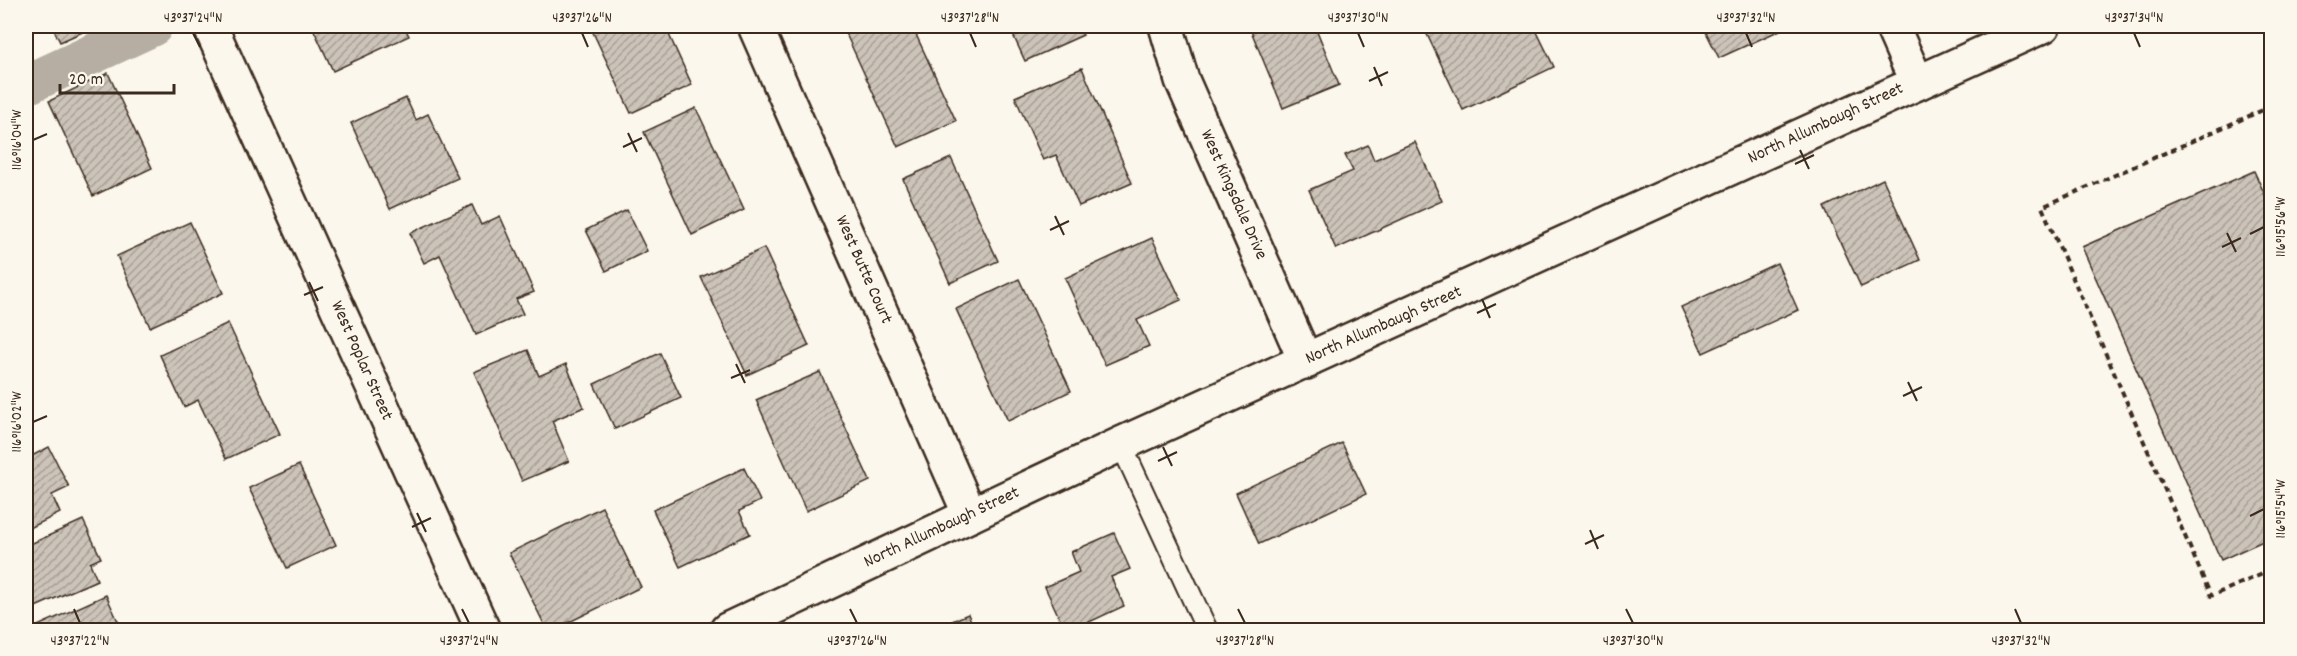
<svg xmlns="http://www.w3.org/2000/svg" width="2297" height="656" font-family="Dekko,sans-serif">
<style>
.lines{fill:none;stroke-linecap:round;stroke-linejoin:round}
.canal{stroke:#b6aea2;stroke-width:40}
.building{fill:url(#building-hatch);stroke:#3b2a1e;stroke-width:1.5}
.lane-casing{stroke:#3b2a1e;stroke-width:24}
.street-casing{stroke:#3b2a1e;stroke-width:38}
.path{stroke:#3b2a1e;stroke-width:4;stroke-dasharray:6 4.5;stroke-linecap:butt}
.lane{stroke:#fbf7ec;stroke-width:20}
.street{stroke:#fbf7ec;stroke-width:33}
.ticks{fill:none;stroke:#3b2a1e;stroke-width:2}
.labels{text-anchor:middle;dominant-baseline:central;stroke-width:4.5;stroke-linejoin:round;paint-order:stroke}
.street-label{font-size:18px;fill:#3b2a1e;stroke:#fbf7ec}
.neatline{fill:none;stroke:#3b2a1e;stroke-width:2}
.ticks-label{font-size:15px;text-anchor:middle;fill:#3b2a1e}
</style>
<defs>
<pattern id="building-hatch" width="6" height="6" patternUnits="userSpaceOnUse" patternTransform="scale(1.5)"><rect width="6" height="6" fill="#ccc4b9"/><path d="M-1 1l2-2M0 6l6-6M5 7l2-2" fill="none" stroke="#a79f96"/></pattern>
</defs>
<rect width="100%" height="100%" fill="#fbf7ec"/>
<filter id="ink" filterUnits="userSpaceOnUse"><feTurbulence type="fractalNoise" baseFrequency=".0167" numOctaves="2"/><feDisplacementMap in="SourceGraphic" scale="12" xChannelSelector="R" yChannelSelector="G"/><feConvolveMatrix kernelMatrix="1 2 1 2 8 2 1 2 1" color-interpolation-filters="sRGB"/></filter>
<g filter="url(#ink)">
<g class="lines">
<!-- canal -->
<polyline class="canal" points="26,85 153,26"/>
</g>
<!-- building -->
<g class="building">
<polygon points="52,26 96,26 60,42"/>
<polygon points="312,26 404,26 409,36 333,71"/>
<polygon points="590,26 665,26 692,85 631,113"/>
<polygon points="864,26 912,26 956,121 898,147 846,34"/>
<polygon points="1009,26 1079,26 1083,35 1025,61"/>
<polygon points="1249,26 1315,26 1339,85 1283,108"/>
<polygon points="1423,26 1534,26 1554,67 1463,110"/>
<polygon points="1703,26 1789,26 1719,58"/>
<polygon points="1082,68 1132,183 1079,206 1056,155 1043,160 1015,97"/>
<polygon points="108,73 152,168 93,196 49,101"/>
<polygon points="406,98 416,120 428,114 458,178 390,209 351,123"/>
<polygon points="696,108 744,210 692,235 644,132"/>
<polygon points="1415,142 1442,201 1336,249 1309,190 1353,171 1345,155 1368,145 1374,160"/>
<polygon points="951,158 998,261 950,283 903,179"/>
<polygon points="2254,171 2272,210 2272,537 2221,560 2082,247"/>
<polygon points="1883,179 1920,260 1861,287 1824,207"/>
<polygon points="472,205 481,225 500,216 534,292 516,299 523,314 476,335 440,255 424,263 410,233"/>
<polygon points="627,210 647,251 606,271 586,230"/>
<polygon points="190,222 223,293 150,327 117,256"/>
<polygon points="1152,238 1181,300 1137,320 1149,346 1105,365 1065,278"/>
<polygon points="764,248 809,346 747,375 701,277"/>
<polygon points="1777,263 1798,310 1703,353 1681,307"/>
<polygon points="1019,279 1071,391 1008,421 956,309"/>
<polygon points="228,323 280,434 226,459 198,400 184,407 160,355"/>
<polygon points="528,350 539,376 566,364 584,407 552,421 569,461 522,481 474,372"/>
<polygon points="660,353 681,398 615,429 594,384"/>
<polygon points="820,372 870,481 806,511 756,400"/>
<polygon points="1342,443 1366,494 1259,544 1236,493"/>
<polygon points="49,447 69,487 52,495 60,513 26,530 26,459"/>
<polygon points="299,465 336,545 287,568 249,488"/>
<polygon points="744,468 760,501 739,511 750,534 680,567 653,510"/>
<polygon points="602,507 641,587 553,630 547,630 509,553"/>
<polygon points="83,520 101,558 90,563 97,580 26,611 26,546"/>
<polygon points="1114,533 1130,569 1111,577 1124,606 1072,630 1065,630 1045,587 1079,572 1071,552"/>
<polygon points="106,595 122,630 34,630 33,628"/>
<polygon points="968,614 975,630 932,630"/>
</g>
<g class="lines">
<defs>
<polyline id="lane" points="1121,444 1207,630"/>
<g id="street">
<polyline points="210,26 483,630"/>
<polyline points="755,26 970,515"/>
<polyline points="1166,26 1182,80 1306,362"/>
<polyline points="1892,26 1917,83"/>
<polyline points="727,630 1121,444 2043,26"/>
</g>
</defs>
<!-- lane casing -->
<use href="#lane" class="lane-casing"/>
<!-- street casing -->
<use href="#street" class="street-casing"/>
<!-- path -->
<polyline class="path" points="2272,106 2042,207 2211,596 2272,570"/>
<!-- lane -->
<use href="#lane" class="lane"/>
<!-- street -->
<use href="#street" class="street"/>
</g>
</g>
<!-- ticks -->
<path class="ticks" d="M193 33 200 47M582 33 588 47M970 33 976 47M1358 33 1364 47M1746 33 1752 47M2134 33 2140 47M1374 67 1382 86M1369 81 1388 72M628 133 637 152M33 140 47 134M623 147 642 138M1800 150 1809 169M1795 164 1814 155M1055 216 1064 235M1050 230 1069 221M2227 233 2236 252M2250 234 2264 227M2222 247 2241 238M309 282 318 301M304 295 323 287M1482 299 1490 318M1477 313 1496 304M736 364 745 383M731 378 750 370M1908 382 1917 401M1903 396 1922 387M33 422 47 416M1163 447 1172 466M1158 461 1177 452M417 513 426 532M2250 516 2264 509M412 527 431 518M1590 530 1598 549M1585 544 1604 535M74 609 80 623M462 609 469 623M850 609 857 623M1238 609 1245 623M1626 609 1633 623M2015 609 2021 623"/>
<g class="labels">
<!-- street labels -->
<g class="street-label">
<text transform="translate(1826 124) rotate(-25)">North Allumbaugh Street</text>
<text transform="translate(1233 195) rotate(66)">West Kingsdale Drive</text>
<text transform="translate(863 270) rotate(66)">West Butte Court</text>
<text transform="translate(1384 326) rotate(-24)">North Allumbaugh Street</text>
<text transform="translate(361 361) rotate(66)">West Poplar Street</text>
<text transform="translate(942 528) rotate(-25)">North Allumbaugh Street</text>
</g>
</g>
<!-- margin -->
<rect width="2297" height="656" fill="none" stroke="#fbf7ec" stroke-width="66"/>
<!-- scale -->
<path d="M60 84v9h114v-9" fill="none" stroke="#3b2a1e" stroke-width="3"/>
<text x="69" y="84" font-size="18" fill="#3b2a1e" stroke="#fbf7ec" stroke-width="4.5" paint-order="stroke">20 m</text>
<rect x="33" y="33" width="2231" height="590" class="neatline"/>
<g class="ticks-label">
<text x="193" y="22">43°37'24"N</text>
<text x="582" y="22">43°37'26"N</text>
<text x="970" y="22">43°37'28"N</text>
<text x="1358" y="22">43°37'30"N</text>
<text x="1746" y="22">43°37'32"N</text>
<text x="2134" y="22">43°37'34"N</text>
<text transform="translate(16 140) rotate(-90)" y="5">116°16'04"W</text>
<text transform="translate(2280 227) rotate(-90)" y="5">116°15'56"W</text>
<text transform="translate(16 422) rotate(-90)" y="5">116°16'02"W</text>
<text transform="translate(2280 509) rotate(-90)" y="5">116°15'54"W</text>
<text x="80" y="645">43°37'22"N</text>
<text x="469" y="645">43°37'24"N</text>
<text x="857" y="645">43°37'26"N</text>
<text x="1245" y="645">43°37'28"N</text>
<text x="1633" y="645">43°37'30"N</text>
<text x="2021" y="645">43°37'32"N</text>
</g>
</svg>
